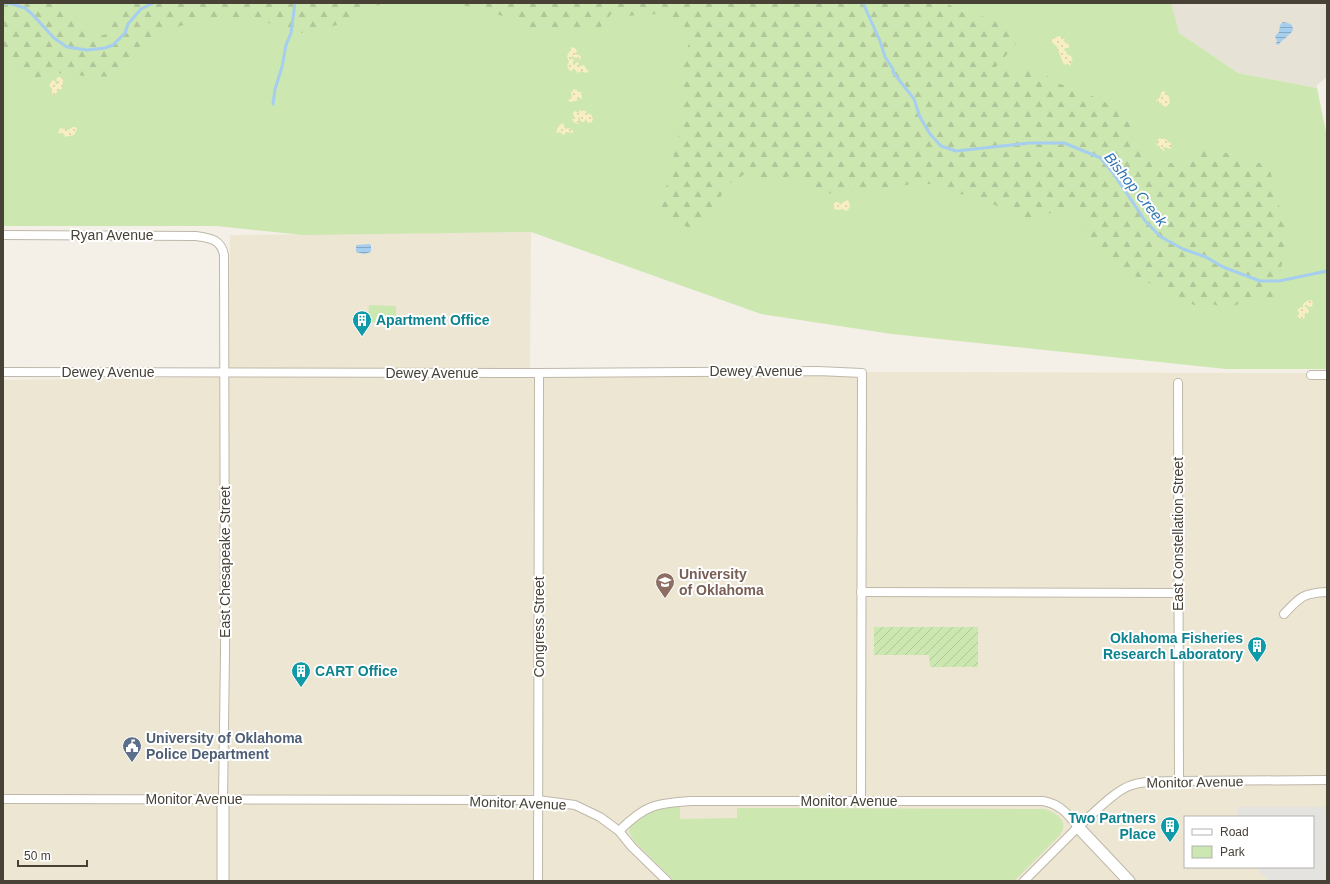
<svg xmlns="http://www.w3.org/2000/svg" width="1330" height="884" font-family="Arial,sans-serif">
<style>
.residential{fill:#e7e2d6}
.education{fill:#ece6d2;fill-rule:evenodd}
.green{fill:#cde7b1}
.forest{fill:url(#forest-firs)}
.sand{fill:url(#sand-dots)}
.garden{fill:url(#garden-furrows)}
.parking{fill:#e5e3df}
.water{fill:url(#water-rules)}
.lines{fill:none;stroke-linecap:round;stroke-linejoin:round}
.stream{stroke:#a5ceef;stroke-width:3}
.minor-casing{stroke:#bfb8aa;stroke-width:10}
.tertiary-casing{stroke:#bfb8aa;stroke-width:13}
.minor{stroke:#fff;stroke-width:8}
.tertiary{stroke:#fff;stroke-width:11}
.labels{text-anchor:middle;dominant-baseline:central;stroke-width:4;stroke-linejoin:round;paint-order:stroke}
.street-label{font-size:14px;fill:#474136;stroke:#fff}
.culture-label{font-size:14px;font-weight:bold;fill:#0d838f;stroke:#fff;text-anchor:start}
.education-label{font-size:14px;font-weight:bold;fill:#785e54;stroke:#fff;text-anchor:start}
.service-label{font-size:14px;font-weight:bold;fill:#4e5e75;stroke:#fff;text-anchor:start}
.water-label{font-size:15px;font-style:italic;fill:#3076b2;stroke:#fff}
</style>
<defs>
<pattern id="forest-firs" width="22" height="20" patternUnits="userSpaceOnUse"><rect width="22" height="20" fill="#cde7b1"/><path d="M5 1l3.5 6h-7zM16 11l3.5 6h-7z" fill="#b1c799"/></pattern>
<pattern id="sand-dots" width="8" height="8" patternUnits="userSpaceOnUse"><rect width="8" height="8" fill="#f7eec4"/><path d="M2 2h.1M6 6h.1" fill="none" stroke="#d5cda9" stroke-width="1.8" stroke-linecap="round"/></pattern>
<pattern id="garden-furrows" width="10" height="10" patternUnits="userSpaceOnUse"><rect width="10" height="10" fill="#cde7b1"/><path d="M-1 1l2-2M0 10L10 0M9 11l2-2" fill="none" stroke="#b1c799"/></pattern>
<pattern id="water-rules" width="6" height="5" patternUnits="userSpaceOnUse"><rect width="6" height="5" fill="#a5ceef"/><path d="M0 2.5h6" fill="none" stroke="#88a9c2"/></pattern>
</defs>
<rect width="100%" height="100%" fill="#f4f0e8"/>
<!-- residential -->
<polygon class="residential" points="1171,3 1327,3 1327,77 1317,85 1317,88 1238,73 1178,33"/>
<!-- education -->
<path class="education" d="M531 232 530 376 854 372 1327 373V881H3V380L228 377 230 235ZM1185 817H1313V867H1185Z"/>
<!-- green -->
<g class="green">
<polygon points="3,3 1171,3 1179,33 1238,73 1317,88 1327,137 1327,369 1226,369 892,334 761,314 531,232 303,235 216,226 3,226"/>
<polygon points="369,305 396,306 396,322 368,322"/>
<path d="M666 806H680V819L737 818V808L1045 809C1058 814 1070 822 1059 836L1014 881H674L635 842 629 832C632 815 653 811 666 806Z"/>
</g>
<!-- forest -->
<g class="forest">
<polygon points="3,3 51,3 73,19 87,34 96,37 107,34 124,3 383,3 360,13 345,23 325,28 314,33 302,33 274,25 253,17 225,17 207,19 180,26 158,35 148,47 115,77 66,75 55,72 49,73 38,78 20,75 3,60"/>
<path d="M446 3H948C961 17 981 14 995 20 1002 23 1008 29 1014 32L1016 44 995 68 1010 70H1038L1060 84 1080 90 1127 113 1138 150C1147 154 1163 164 1173 163 1185 162 1197 153 1207 147L1269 166 1285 229 1284 253 1276 295 1266 300 1245 302 1230 307H1222L1209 303 1194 305 1184 300 1168 288 1151 284 1133 275 1116 260 1099 251 1092 241 1085 224 1081 209 1070 205 1048 214 1029 227C1014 216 993 201 975 197 959 192 948 196 935 184H911L897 187 858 190 844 194 824 193 812 186 804 185 792 176 775 179H755L745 174 725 186 719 201 705 226 692 229 685 226 679 221 667 217 660 208 668 181 673 177 674 147 678 138 684 102 683 61 689 43 687 29 675 18 659 14 624 16 611 14 605 23 596 31 582 30 536 31 511 19 480 8Z"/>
</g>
<!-- sand -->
<g class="sand">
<polygon points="1059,36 1065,39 1063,41 1068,42 1067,44 1069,45 1069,48 1065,48 1064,50 1067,52 1066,54 1071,56 1073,60 1072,60 1070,66 1067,63 1066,65 1063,63 1057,47 1052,42 1052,39"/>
<polygon points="572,47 575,48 577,51 575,54 579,55 581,57 580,60 572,56 571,58 575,61 572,64 574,65 577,62 579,63 577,66 579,67 583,65 585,66 586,69 589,71 586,73 581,71 578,73 574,69 571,71 569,70 567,66 569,62 567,56"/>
<polygon points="58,77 60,77 63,80 62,89 58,90 55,95 52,94 52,88 49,86 50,83 53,80 56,82 55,84 58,84 58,82 56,80"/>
<polygon points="574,89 577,90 578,92 582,92 582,99 578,97 577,101 570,102 568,100 572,97 571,93"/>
<path d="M1164 91 1169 97 1170 103 1166 107 1162 105V103H1157L1156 101C1159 98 1161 97 1161 92Z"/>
<polygon points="580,110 586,111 586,114 591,114 593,119 592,122 588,123 586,119 584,122 582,122 580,120 580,118 578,117 579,124 575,123 572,120 574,117 573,113 575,111 579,113"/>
<polygon points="563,123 565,129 570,128 573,131 573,133 566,132 565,134 563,135 560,132 556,133 558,126"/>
<polygon points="73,127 76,127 77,129 74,135 65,137 64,134 58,133 60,128 68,130"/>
<polygon points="1161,138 1167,140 1168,142 1171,143 1171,149 1164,147 1163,148 1165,151 1164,151 1160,148 1160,146 1157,146 1158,139"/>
<polygon points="848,200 850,206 848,210 845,211 843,209 840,210 834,209 834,202 838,202 841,205 842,204 841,203"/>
<polygon points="1311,300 1313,302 1312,307 1307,306 1307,309 1309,310 1309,312 1307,314 1305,312 1305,315 1302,314 1305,316 1304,319 1301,318 1300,319 1299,317 1297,316 1299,314 1299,312 1297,311 1299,308 1303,307 1303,304 1307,301"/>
</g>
<!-- garden -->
<polygon class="garden" points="874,627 978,627 978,667 930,667 929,655 874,655"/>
<!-- parking -->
<polygon class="parking" points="1237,807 1327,807 1327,881 1269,881 1255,867 1313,867 1313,817 1235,817 1237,814"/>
<!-- water -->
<g class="water">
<path d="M1283 22 1288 23 1292 25 1293 30C1289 36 1282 40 1278 45L1276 44 1277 41 1275 36 1279 32 1280 25Z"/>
<polygon points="369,244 371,245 371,252 364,254 356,252 356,246 357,245"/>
</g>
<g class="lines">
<!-- stream -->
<g class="stream">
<polyline points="863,3 880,41 885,57 893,69 893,72 914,99 920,117 930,134 941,146 956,151 1029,143 1064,143 1101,158 1113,173 1146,222 1161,237 1183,249 1206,257 1223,267 1260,281 1279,281 1327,271"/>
<polyline points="3,4 9,3 25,8 32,14 54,38 67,47 87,50 105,48 113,45 125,33 128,24 141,9 153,3"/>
<polyline points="273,104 275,89 282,67 286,45 291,33 295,3"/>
</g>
<defs>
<g id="minor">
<path d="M3 235 196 236C210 238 221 239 224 255L225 654 223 800"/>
<polyline points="3,372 539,373 818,371 862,373 861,801"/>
<polyline points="1311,375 1327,375"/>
<polyline points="1178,383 1179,781"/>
<polyline points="861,592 1178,593"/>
<path d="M1284 614C1300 597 1303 593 1327 592"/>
<polyline points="3,799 538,800 575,805 600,817 619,831 632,847 667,881"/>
<path d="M619 831C645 805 656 803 691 801H1043C1060 804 1068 814 1078 827 1092 815 1115 790 1132 785 1146 780 1164 782 1179 781L1327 780"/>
<polyline points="538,881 539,373"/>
<polyline points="1024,881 1078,827"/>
</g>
<g id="tertiary">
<polyline points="1078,827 1129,881"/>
<polyline points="223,881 223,800"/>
</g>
</defs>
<!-- minor casing -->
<use href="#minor" class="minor-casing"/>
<!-- tertiary casing -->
<use href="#tertiary" class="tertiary-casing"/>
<!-- minor -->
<use href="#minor" class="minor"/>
<!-- tertiary -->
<use href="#tertiary" class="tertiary"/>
</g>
<!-- icons -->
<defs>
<symbol id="building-pin" viewBox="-11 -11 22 30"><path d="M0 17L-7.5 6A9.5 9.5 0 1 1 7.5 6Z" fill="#0f9aa8" stroke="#fff"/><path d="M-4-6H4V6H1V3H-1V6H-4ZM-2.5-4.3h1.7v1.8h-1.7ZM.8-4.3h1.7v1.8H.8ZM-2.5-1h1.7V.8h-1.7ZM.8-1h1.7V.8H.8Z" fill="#fff"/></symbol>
<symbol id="university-pin" viewBox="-11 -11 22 30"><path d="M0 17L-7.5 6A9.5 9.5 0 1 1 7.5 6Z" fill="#8d6e63" stroke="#fff"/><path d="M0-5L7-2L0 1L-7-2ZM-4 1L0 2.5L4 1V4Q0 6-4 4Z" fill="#fff"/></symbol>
<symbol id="civic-pin" viewBox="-11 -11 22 30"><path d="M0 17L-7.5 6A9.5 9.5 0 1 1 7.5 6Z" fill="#5c6f8a" stroke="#fff"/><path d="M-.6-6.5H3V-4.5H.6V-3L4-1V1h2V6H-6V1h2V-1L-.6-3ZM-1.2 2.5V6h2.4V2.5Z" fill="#fff"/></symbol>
</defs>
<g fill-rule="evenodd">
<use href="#building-pin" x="351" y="309" width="22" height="30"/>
<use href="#university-pin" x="654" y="571" width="22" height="30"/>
<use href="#building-pin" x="1246" y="635" width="22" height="30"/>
<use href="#building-pin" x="290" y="660" width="22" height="30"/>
<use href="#civic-pin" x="121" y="735" width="22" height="30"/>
<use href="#building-pin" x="1159" y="815" width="22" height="30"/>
</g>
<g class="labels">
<!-- street labels -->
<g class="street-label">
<text x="112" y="235">Ryan Avenue</text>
<text x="756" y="371">Dewey Avenue</text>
<text x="108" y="372">Dewey Avenue</text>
<text x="432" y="373">Dewey Avenue</text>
<text transform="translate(1178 534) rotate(-90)">East Constellation Street</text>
<text transform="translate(225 562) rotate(-90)">East Chesapeake Street</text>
<text transform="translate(539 627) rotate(-90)">Congress Street</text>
<text transform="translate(1195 782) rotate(-1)">Monitor Avenue</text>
<text x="194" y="799">Monitor Avenue</text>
<text x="849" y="801">Monitor Avenue</text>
<text transform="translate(518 803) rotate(2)">Monitor Avenue</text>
</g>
<!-- culture labels -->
<g class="culture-label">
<text x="376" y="320">Apartment Office</text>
<text x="1243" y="638" text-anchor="end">Oklahoma Fisheries<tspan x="1243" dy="16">Research Laboratory</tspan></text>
<text x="315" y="671">CART Office</text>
<text x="1156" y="818" text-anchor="end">Two Partners<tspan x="1156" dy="16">Place</tspan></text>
</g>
<!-- education labels -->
<g class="education-label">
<text x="679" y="574">University<tspan x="679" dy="16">of Oklahoma</tspan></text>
</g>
<!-- service labels -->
<g class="service-label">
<text x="146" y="738">University of Oklahoma<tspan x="146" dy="16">Police Department</tspan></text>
</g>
<!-- water labels -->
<g class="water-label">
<text transform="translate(1136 189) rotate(51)">Bishop Creek</text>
</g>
</g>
<!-- border -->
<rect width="1330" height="884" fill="none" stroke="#474136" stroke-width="8"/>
<!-- legend -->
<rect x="1184" y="816" width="130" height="52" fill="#ffffff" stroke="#b5b3af"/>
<rect x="1192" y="829" width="20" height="6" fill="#ffffff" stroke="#b5b3af"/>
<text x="1220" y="836" font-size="12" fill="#474136">Road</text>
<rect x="1192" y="846" width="20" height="12" fill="#cde7b1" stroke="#b5b3af"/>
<text x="1220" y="856" font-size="12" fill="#474136">Park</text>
<!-- scale -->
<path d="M18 860v6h69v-6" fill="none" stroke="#474136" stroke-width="2"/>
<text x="24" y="860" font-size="12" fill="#474136" stroke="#ffffff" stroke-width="3" paint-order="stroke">50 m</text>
</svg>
